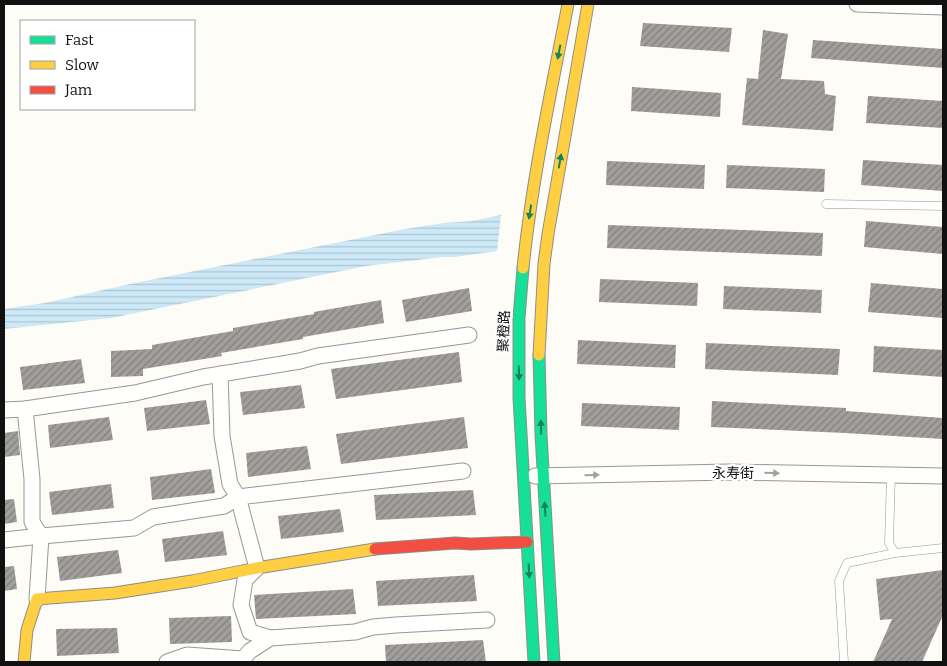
<svg xmlns="http://www.w3.org/2000/svg" width="947" height="666" font-family="Bitter,'Noto Sans SC',serif">
<style>
.water{fill:url(#water-rules)}
.building{fill:url(#building-hatch)}
.lines{fill:none;stroke-linecap:round;stroke-linejoin:round}
.lane-casing{stroke:#979795;stroke-width:9}
.street-casing{stroke:#979795;stroke-width:17}
.fast-casing{stroke:#8e8d8b;stroke-width:13}
.slow-casing{stroke:#8e8d8b;stroke-width:13}
.jam-casing{stroke:#8e8d8b;stroke-width:13}
.lane{stroke:#fffffe;stroke-width:8}
.street{stroke:#fffffe;stroke-width:15}
.fast{stroke:#16e098;stroke-width:11}
.slow{stroke:#ffcf43;stroke-width:11}
.jam{stroke:#f24e42;stroke-width:11}
.oneway{fill:#14835b}
.oneway2{fill:#a0a09f}
.labels{text-anchor:middle;dominant-baseline:central;stroke-width:5;stroke-linejoin:round;paint-order:stroke}
.street-label{font-size:14px;fill:#111;stroke:#fff}
</style>
<defs>
<pattern id="water-rules" width="6" height="5" patternUnits="userSpaceOnUse" patternTransform="scale(1.25)"><rect width="6" height="5" fill="#cde8f7"/><path d="M0 2.5h6" fill="none" stroke="#afc6d3"/></pattern>
<pattern id="building-hatch" width="6" height="6" patternUnits="userSpaceOnUse" patternTransform="scale(1.25)"><rect width="6" height="6" fill="#a19f9c"/><path d="M-1 1l2-2M0 6l6-6M5 7l2-2" fill="none" stroke="#82807e"/></pattern>
</defs>
<rect width="100%" height="100%" fill="#fdfcf7"/>
<!-- water -->
<polygon class="water" points="501,215 497,251 455,257 443,257 366,266 111,318 4,329 4,309 45,303 130,284 405,229 444,223 472,221"/>
<!-- building -->
<g class="building">
<polygon points="643,23 732,28 729,52 640,46"/>
<polygon points="763,30 788,34 781,79 824,81 825,94 836,96 833,131 742,125 747,78 758,79"/>
<polygon points="813,40 943,49 943,68 811,58"/>
<polygon points="632,87 721,93 720,117 631,111"/>
<polygon points="868,96 943,101 943,128 866,123"/>
<polygon points="863,160 943,165 943,191 861,185"/>
<polygon points="607,161 705,165 704,189 606,185"/>
<polygon points="727,165 825,169 824,192 726,188"/>
<polygon points="866,221 943,227 943,254 864,247"/>
<polygon points="608,225 823,233 822,256 607,248"/>
<polygon points="600,279 698,283 697,306 599,302"/>
<polygon points="871,283 943,289 943,318 868,312"/>
<polygon points="724,286 822,290 821,313 723,309"/>
<polygon points="469,288 472,311 406,322 402,300"/>
<polygon points="381,300 384,323 303,337 303,339 221,353 222,356 143,369 143,376 111,377 111,351 152,349 152,345 233,331 233,328 314,314 314,312"/>
<polygon points="578,340 676,345 675,368 577,364"/>
<polygon points="706,343 840,349 838,375 705,369"/>
<polygon points="874,346 943,350 943,377 873,372"/>
<polygon points="459,352 462,382 336,399 331,369"/>
<polygon points="81,359 85,383 23,390 20,367"/>
<polygon points="301,385 305,408 243,415 240,392"/>
<polygon points="206,400 210,424 147,431 144,408"/>
<polygon points="712,401 846,408 846,411 943,418 943,439 845,433 711,427"/>
<polygon points="582,403 680,407 679,430 581,426"/>
<polygon points="109,417 113,440 50,448 48,425"/>
<polygon points="464,417 468,448 341,464 336,434"/>
<polygon points="18,431 20,455 4,457 4,433"/>
<polygon points="307,446 311,469 248,477 246,453"/>
<polygon points="211,469 215,493 152,500 150,477"/>
<polygon points="111,484 114,508 52,515 49,492"/>
<polygon points="473,490 476,515 376,520 374,495"/>
<polygon points="14,499 17,522 4,524 4,500"/>
<polygon points="340,509 344,532 281,539 278,516"/>
<polygon points="223,531 227,555 165,562 162,539"/>
<polygon points="118,550 122,573 60,581 57,557"/>
<polygon points="14,566 17,589 4,591 4,567"/>
<polygon points="943,570 943,615 922,662 873,662 892,619 880,620 876,579"/>
<polygon points="474,575 477,601 378,606 376,581"/>
<polygon points="353,589 356,614 256,619 254,595"/>
<polygon points="231,616 232,642 170,644 169,618"/>
<polygon points="117,628 119,653 57,656 56,629"/>
<polygon points="483,640 486,662 386,662 385,645"/>
</g>
<g class="lines">
<defs>
<g id="lane">
<polyline points="826,204 943,206"/>
<polyline points="891,475 889,543 895,553 943,548"/>
<polyline points="844,662 839,581 847,563 895,553"/>
</g>
<g id="street">
<polyline points="857,4 943,7"/>
<polyline points="220,374 222,436 230,484 238,497 257,568 245,580 241,605 250,632 270,638"/>
<polyline points="25,409 32,479 32,522 41,536 37,599"/>
<polyline points="4,410 25,409 135,393 203,377 300,361 318,356 469,335"/>
<polyline points="535,476 730,472 943,476"/>
<polyline points="4,540 41,536 134,528 153,517 224,506 238,497 463,471"/>
<polyline points="167,662 187,655 243,659 250,651 270,638 355,632 373,627 396,625 487,620"/>
</g>
<g id="fast">
<polyline points="523,268 519,318 519,398 534,662"/>
<polyline points="539,355 541,434 554,662"/>
</g>
<g id="slow">
<path d="M523 268C532 179 551 92 568 4"/>
<polyline points="539,355 544,264 548,234 588,4"/>
<polyline points="24,662 27,630 37,599 115,593 192,581 257,568 375,549"/>
</g>
<polyline id="jam" points="375,549 455,543 471,544 527,542"/>
</defs>
<!-- lane casing -->
<use href="#lane" class="lane-casing"/>
<!-- street casing -->
<use href="#street" class="street-casing"/>
<!-- fast casing -->
<use href="#fast" class="fast-casing"/>
<!-- slow casing -->
<use href="#slow" class="slow-casing"/>
<!-- jam casing -->
<use href="#jam" class="jam-casing"/>
<!-- lane -->
<use href="#lane" class="lane"/>
<!-- street -->
<use href="#street" class="street"/>
<!-- fast -->
<use href="#fast" class="fast"/>
<!-- slow -->
<use href="#slow" class="slow"/>
<!-- jam -->
<use href="#jam" class="jam"/>
</g>
<!-- one-way arrows -->
<defs><path id="oneway-solid" d="M-6-.8H1V-3.2L6.5 0L1 3.2V.8H-6Z" transform="scale(1.25)"/></defs>
<g class="oneway">
<use href="#oneway-solid" transform="translate(559 52) rotate(101)"/>
<use href="#oneway-solid" transform="translate(560 161) rotate(-80)"/>
<use href="#oneway-solid" transform="translate(530 212) rotate(99)"/>
<use href="#oneway-solid" transform="translate(519 373) rotate(89)"/>
<use href="#oneway-solid" transform="translate(541 427) rotate(-92)"/>
<use href="#oneway-solid" transform="translate(545 509) rotate(-93)"/>
<use href="#oneway-solid" transform="translate(529 571) rotate(87)"/>
</g>
<g class="oneway2">
<use href="#oneway-solid" transform="translate(772 473) rotate(1)"/>
<use href="#oneway-solid" transform="translate(592 475) rotate(-1)"/>
</g>
<g class="labels">
<!-- street labels -->
<g class="street-label">
<text transform="translate(504 331) rotate(-88)">聚橙路</text>
<text x="733" y="473">永寿街</text>
</g>
</g>
<!-- border -->
<rect width="947" height="666" fill="none" stroke="#111111" stroke-width="10"/>
<!-- legend -->
<rect x="20" y="20" width="175" height="90" fill="#ffffff" stroke="#a0a0a0"/>
<rect x="30" y="36" width="25" height="8" fill="#16e098" stroke="#a0a0a0"/>
<text x="65" y="45" font-size="15" fill="#111111">Fast</text>
<rect x="30" y="61" width="25" height="8" fill="#ffcf43" stroke="#a0a0a0"/>
<text x="65" y="70" font-size="15" fill="#111111">Slow</text>
<rect x="30" y="86" width="25" height="8" fill="#f24e42" stroke="#a0a0a0"/>
<text x="65" y="95" font-size="15" fill="#111111">Jam</text>
</svg>
